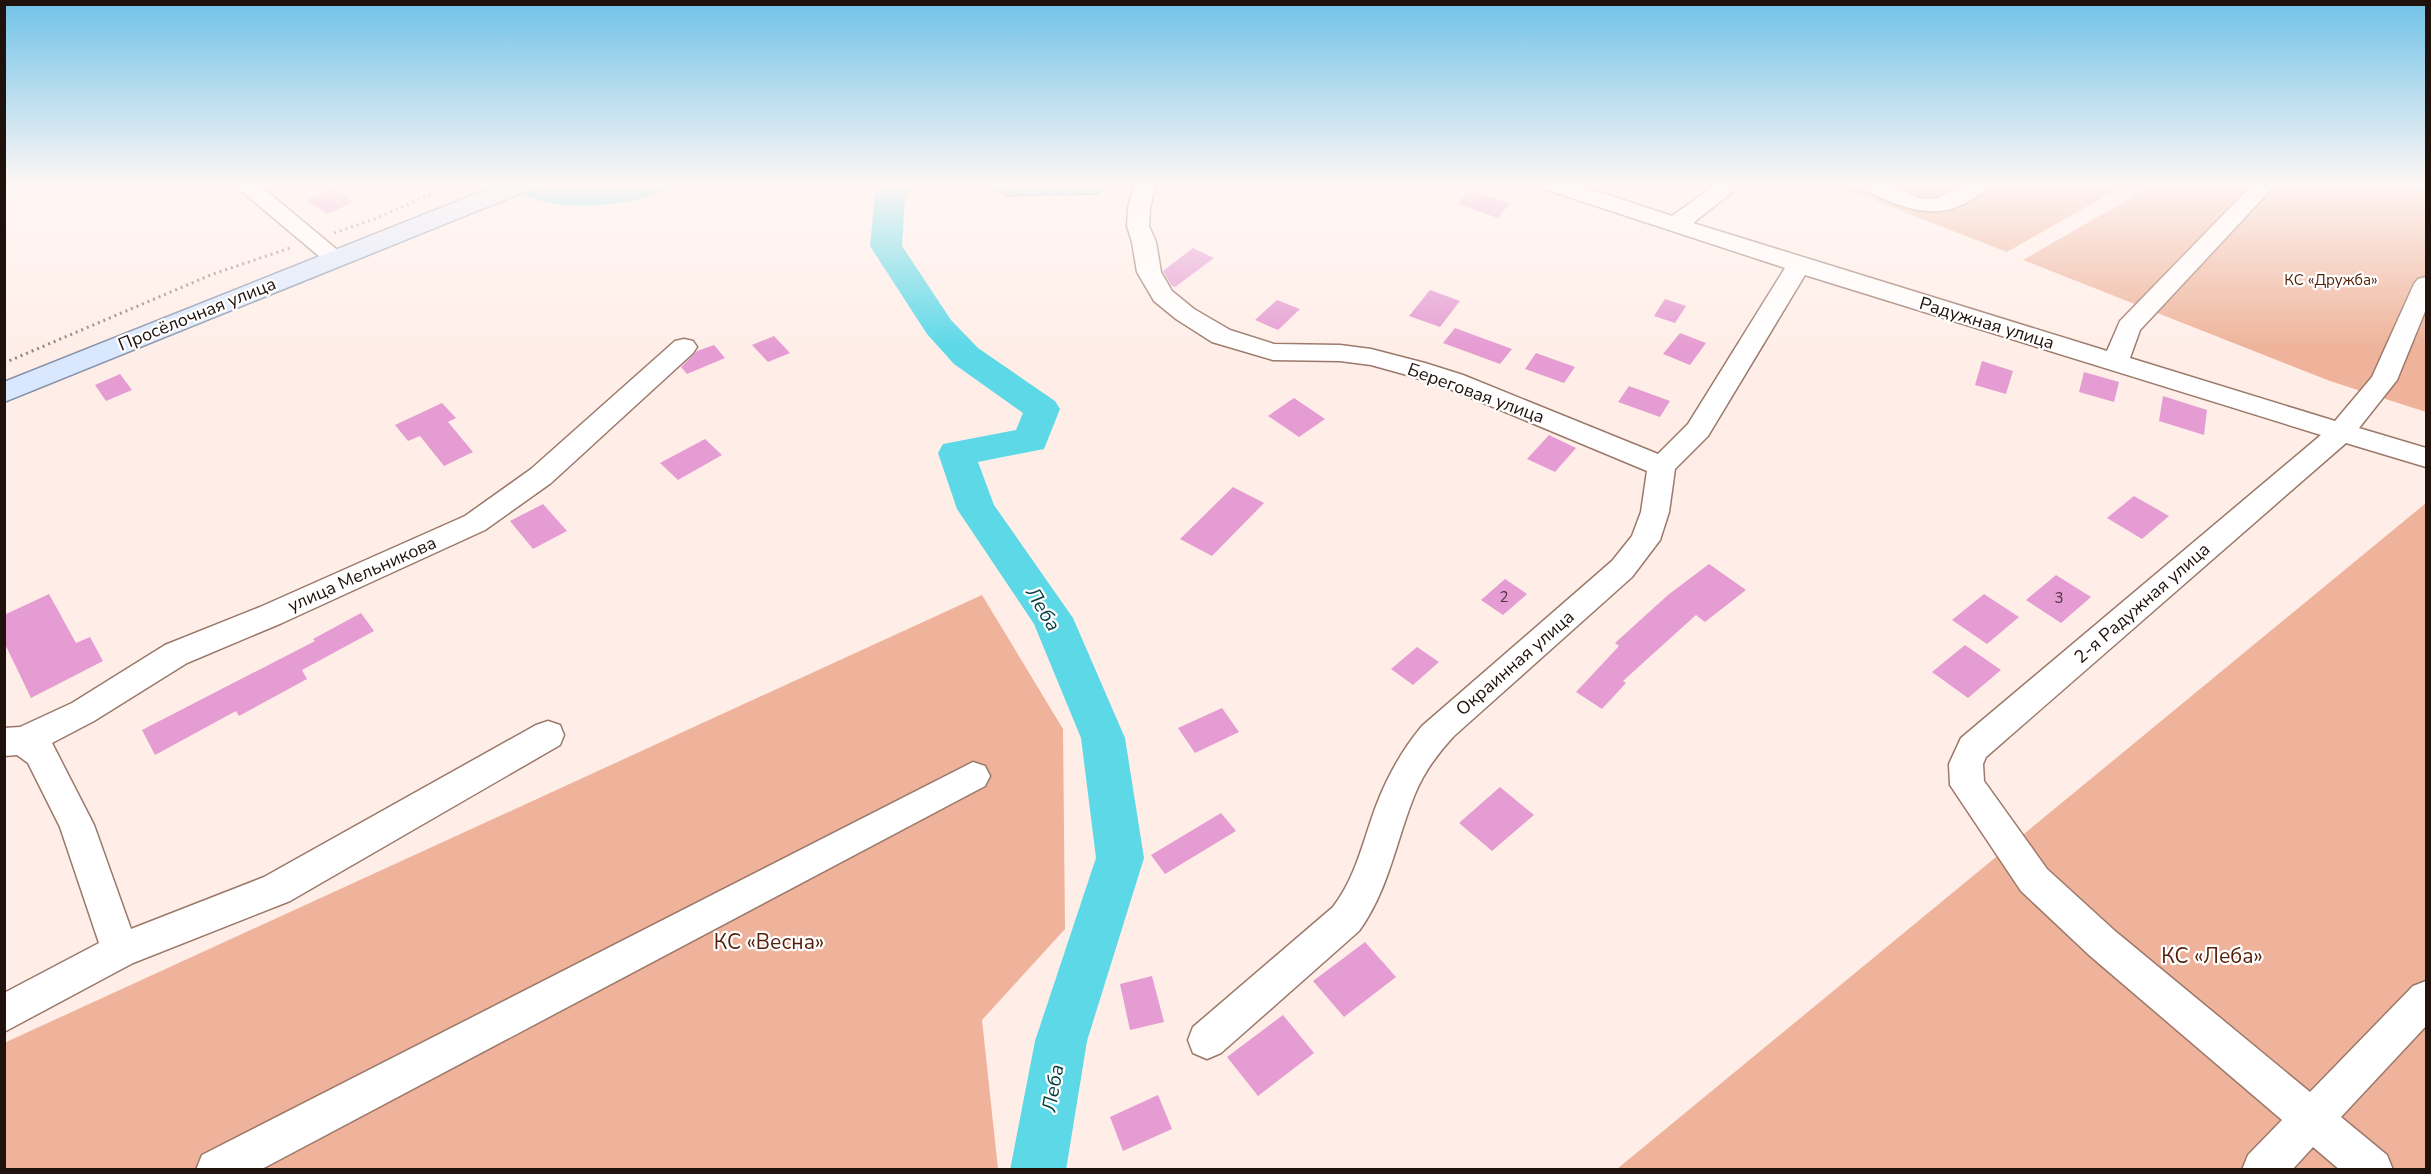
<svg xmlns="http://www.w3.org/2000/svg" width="2431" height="1174" font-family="'Nunito Sans',sans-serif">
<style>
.green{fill:#eeb39a}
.water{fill:#5cd8e7;stroke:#4a9ca5;stroke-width:1.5}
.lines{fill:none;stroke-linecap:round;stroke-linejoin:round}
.river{fill:#5cd8e7;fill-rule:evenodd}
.building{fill:#e59cd2}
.minor-casing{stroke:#9b7869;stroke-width:3}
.major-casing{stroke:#8792a9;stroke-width:3}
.path{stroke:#95857f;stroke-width:3;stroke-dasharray:2 4;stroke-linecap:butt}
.minor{fill:#fff;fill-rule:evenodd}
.major{fill:#d9e8fe;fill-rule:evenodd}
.labels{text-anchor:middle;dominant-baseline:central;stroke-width:4.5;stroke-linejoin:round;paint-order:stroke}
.far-park-label{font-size:15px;fill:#531f06;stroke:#fff}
.number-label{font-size:15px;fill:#50343e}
.street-label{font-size:18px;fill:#1f110c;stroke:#fff}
.water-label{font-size:20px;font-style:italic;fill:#003d43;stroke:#fff}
.near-park-label{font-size:21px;fill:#531f06;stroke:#fff}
</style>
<rect width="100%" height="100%" fill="#ffeee8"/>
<!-- green -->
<g class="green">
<polygon points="1830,183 2128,183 2007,252"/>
<polygon points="2157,183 2426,183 2426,412 2330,381 2023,260"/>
<polygon points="2426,503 2426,1169 1617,1169"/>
<polygon points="982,595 1063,729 1065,929 982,1020 998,1169 5,1169 4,1043"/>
</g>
<!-- water -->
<polygon class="water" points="980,183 1113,183 1096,194 1008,196"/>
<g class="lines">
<!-- river -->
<g class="river">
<path d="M501 183H547L559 187 674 183C659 204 578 209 554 204 538 201 521 194 505 189Z"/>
<polygon points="885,183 919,183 905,197 902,246 951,320 978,348 1055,401 1060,409 1044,449 978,462 994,505 1073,618 1125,738 1144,858 1087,1041 1066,1170 1010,1170 1035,1041 1096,858 1081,738 1034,624 957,509 938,453 943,444 1016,430 1023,413 954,364 927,334 870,246 875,194"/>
</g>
</g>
<!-- building -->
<g class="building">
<polygon points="333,188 354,202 327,214 306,200"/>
<polygon points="1470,190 1510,203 1498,218 1457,204"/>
<polygon points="1193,248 1214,258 1175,287 1171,285 1163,271"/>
<polygon points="1430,290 1460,301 1440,327 1409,316"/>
<polygon points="1665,299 1686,306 1675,323 1654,316"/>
<polygon points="1277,300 1300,309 1278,330 1255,320"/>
<polygon points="1455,328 1512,349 1500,364 1443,343"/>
<polygon points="1680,333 1706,343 1690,365 1663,354"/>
<polygon points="774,336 790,353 768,362 752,345"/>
<polygon points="714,345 725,358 687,374 681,367 697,351"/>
<polygon points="1536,353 1575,367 1564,383 1525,369"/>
<polygon points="1982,361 2013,371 2006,394 1975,385"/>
<polygon points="2084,372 2119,382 2114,402 2079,392"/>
<polygon points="120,374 132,390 106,401 95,385"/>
<polygon points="1629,386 1670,401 1660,417 1618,402"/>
<polygon points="2163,396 2207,410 2204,435 2159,421"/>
<polygon points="1294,398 1325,419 1299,437 1268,416"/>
<polygon points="442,403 456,418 448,422 473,452 444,466 420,436 408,441 395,425"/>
<polygon points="1549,435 1576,448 1555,472 1527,459"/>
<polygon points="705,439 722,455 678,480 660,463"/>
<polygon points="1233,487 1264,503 1212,556 1180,539"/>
<polygon points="2134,496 2169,516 2142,539 2107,518"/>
<polygon points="543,504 567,531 533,549 510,521"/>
<polygon points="1709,564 1746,590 1705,622 1696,615 1623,681 1626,683 1602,709 1576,692 1619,646 1615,643 1668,595"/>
<polygon points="2056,575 2091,597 2061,623 2026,600"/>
<polygon points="1505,579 1527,594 1503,615 1481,600"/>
<polygon points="49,594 76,643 90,637 103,661 31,698 4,642 4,615"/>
<polygon points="1984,594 2019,617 1987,644 1952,620"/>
<polygon points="361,613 374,631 302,670 307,679 239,716 236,711 155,755 142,730 315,641 313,639"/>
<polygon points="1965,645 2001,670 1968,698 1932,672"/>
<polygon points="1417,647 1439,662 1413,685 1391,669"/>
<polygon points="1222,708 1239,732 1195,753 1178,728"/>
<polygon points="1500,787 1534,815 1492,851 1459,823"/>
<polygon points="1221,813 1236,831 1165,874 1151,855"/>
<polygon points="1365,942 1396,977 1344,1017 1313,981"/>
<polygon points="1152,976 1164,1022 1130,1030 1120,984"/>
<polygon points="1283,1015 1314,1053 1258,1096 1227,1057"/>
<polygon points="1158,1095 1172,1129 1123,1151 1110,1117"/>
</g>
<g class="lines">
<defs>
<g id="minor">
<polygon points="232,183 257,183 347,258 343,263 335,265 327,263"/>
<path d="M1134 183H1156L1150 208 1149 226 1156 242 1161 272 1172 291 1194 309 1230 330 1274 344 1340 345 1371 349 1425 363 1463 375 1658 454 1688 424 1785 268 1541 188 1538 183H1572L1672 216 1718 183H1744L1693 223 2107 351 2120 321 2254 183H2277L2140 330 2130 358 2335 421 2372 377 2414 284 2418 279 2426 277V309L2397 380 2359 428 2426 448V467L2346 443 1986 757 1983 764 1984 781 2047 869 2115 931 2310 1092 2413 986 2426 981V1026L2341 1117 2387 1155 2393 1170H2340L2313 1147 2292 1170H2242L2248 1155 2282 1120 2089 955 2021 891 1950 785 1949 764 1961 738 2321 435 1805 275 1708 436 1675 469 1669 512 1660 540 1632 577 1454 736C1438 753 1424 772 1415 794 1396 840 1389 890 1359 931L1221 1053 1207 1059 1193 1053 1188 1040 1193 1027 1333 907C1356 877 1363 841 1376 806 1387 777 1402 750 1422 726L1612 561 1632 536 1641 512 1647 471 1445 387 1407 375 1371 365 1340 361 1273 360 1212 342 1176 319 1154 301 1137 272 1132 242 1127 226 1128 208Z"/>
<path d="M1857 183H1886L1920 198 1935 199 1966 183H1993C1988 191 1978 195 1971 200 1932 224 1897 205 1860 188Z"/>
<polygon points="684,339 693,341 697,347 693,353 551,483 485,530 282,623 187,663 94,721 52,743 94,825 131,929 264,877 536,725 548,721 560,725 564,735 560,745 290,901 133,963 4,1032 4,993 99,943 60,827 28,763 17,755 4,756 4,728 20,727 72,703 165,645 260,607 465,516 531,469 675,341"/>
<polygon points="973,762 985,766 990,776 985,786 260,1170 196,1170 202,1155"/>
</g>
<polygon id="major" points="503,183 537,183 534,188 4,402 4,382"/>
</defs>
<!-- minor casing -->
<use href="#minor" class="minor-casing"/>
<!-- major casing -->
<use href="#major" class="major-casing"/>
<!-- path -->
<g class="path">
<polyline points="334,233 372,220 457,183"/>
<polyline points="4,363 213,274 293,247"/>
</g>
<!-- minor -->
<use href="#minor" class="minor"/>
<!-- major -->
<use href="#major" class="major"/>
</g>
<!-- sky -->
<linearGradient id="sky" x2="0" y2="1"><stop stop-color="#70c2e8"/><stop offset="0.53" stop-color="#fff7f5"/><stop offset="1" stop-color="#fff7f5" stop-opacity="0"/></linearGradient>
<rect width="2431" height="348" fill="url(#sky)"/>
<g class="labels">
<!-- far-park labels -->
<g class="far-park-label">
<text x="2331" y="280">КС «Дружба»</text>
</g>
<!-- number labels -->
<g class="number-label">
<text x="1504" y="597">2</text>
<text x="2059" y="598">3</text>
</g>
<!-- street labels -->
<g class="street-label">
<text transform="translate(197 314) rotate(-22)">Просёлочная улица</text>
<text transform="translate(1987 323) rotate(17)">Радужная улица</text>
<text transform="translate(1476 393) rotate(20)">Береговая улица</text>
<text transform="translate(362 574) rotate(-24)">улица Мельникова</text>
<text transform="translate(2142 603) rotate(-41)">2-я Радужная улица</text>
<text transform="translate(1515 663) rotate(-41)">Окраинная улица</text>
</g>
<!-- water labels -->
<g class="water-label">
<text transform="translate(1043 609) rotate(59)">Леба</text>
<text transform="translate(1053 1088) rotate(-80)">Леба</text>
</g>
<!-- near-park labels -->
<g class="near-park-label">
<text x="769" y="942">КС «Весна»</text>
<text x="2212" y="956">КС «Леба»</text>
</g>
</g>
<!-- border -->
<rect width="2431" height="1174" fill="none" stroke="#1f110c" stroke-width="12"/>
</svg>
